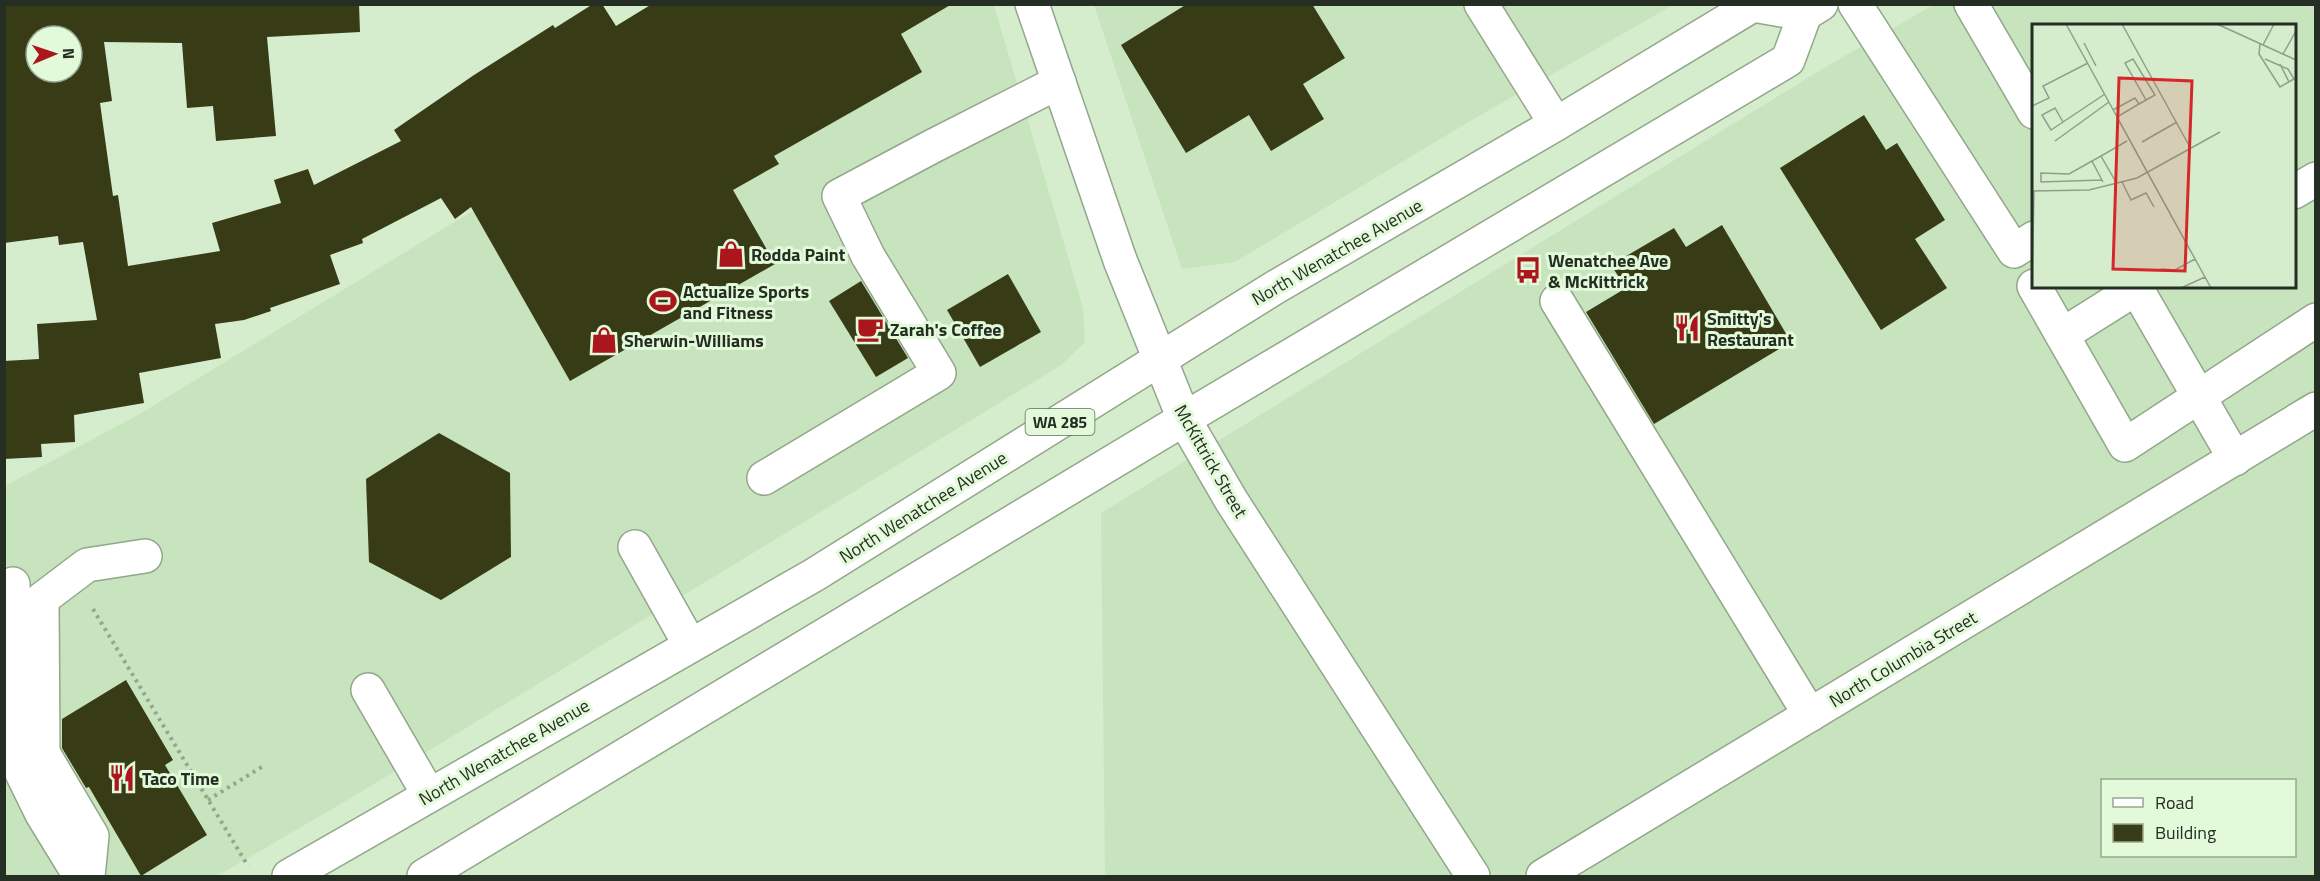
<svg xmlns="http://www.w3.org/2000/svg" width="2320" height="881" font-family="'Titillium Web',sans-serif">
<style>
.built{fill:#c8e4be;fill-rule:evenodd}
.building{fill:#373c17;fill-rule:evenodd}
.lines{fill:none;stroke-linecap:round;stroke-linejoin:round}
.minor-casing{stroke:#92a78a;stroke-width:36}
.major-casing{stroke:#92a78a;stroke-width:36}
.path{stroke:#94a68e;stroke-width:4;stroke-dasharray:3 4.5;stroke-linecap:butt}
.minor{stroke:#fff;stroke-width:33}
.major{stroke:#fff;stroke-width:33}
.labels{text-anchor:middle;dominant-baseline:central;stroke-width:6;stroke-linejoin:round;paint-order:stroke}
.shield{fill:#e2f9da;stroke:#5e6b59;stroke-width:1.5}
.shield-label{font-size:16px;font-weight:bold;fill:#252e22}
.street-label{font-size:18px;fill:#252e22;stroke:#e2f9da}
.poi-label{font-size:18px;font-weight:bold;fill:#252e22;stroke:#e2f9da;text-anchor:start}
.inset-road{fill:none;stroke:#8fa089;stroke-width:1.5}
.view{fill:#d62828;fill-opacity:0.15;stroke:#d62828;stroke-width:3}
.inset-edge{fill:none;stroke:#252e22;stroke-width:3}
</style>
<rect width="100%" height="100%" fill="#d5eccd"/>
<!-- built -->
<g class="built">
<polygon points="824,5 994,5 1083,308 1085,342 1060,366 351,798 217,876 5,876 5,486 138,415 466,215"/>
<polygon points="1094,5 1673,5 1472,120 1235,262 1182,269"/>
<path d="M1933 5H2315V876H1105L1101 513 1824 68ZM2034 26H2294V286H2034ZM2102 780H2294V856H2102Z"/>
</g>
<!-- building -->
<g class="building">
<path d="M4 4H359L360 32 267 37 276 136 216 141 213 106 187 108 182 43 104 42 112 101 100 103 113 196 118 195 128 266 220 251 212 223 281 203 274 180 308 169 314 185 401 141 394 130 474 75 553 25 555 28 593 4H602L616 26 652 4H952L901 34 922 72 774 156 779 164 733 190 775 264 570 381 471 207 455 219 441 198 362 239 363 243 330 255 340 284 270 308 271 311 244 320 215 324 221 358 139 373 144 403 74 415 75 442 41 444 42 457 4 459V361L39 359 37 324 97 320 83 242 59 245 58 236 4 243ZM36 36H72V72H36Z"/>
<polygon points="1187,4 1312,4 1345,58 1303,84 1324,119 1271,151 1249,115 1186,153 1121,45"/>
<polygon points="1864,115 1886,150 1897,143 1945,220 1915,239 1947,288 1881,330 1780,168"/>
<polygon points="1722,225 1791,342 1654,424 1586,312 1626,288 1611,265 1674,228 1686,247"/>
<polygon points="1008,274 1041,332 980,367 947,310"/>
<polygon points="861,281 908,358 876,377 829,301"/>
<polygon points="439,433 510,473 511,557 441,600 369,562 366,479"/>
<polygon points="126,680 173,760 165,765 207,835 141,876 89,787 86,788 62,748 62,719"/>
</g>
<g class="lines">
<defs>
<g id="minor">
<polyline points="1032,4 1120,260 1184,419 1231,500 1473,876"/>
<polyline points="1481,4 1556,124"/>
<polyline points="1855,4 2014,251 2034,238"/>
<polyline points="1971,4 2034,112"/>
<polyline points="2294,192 2316,179"/>
<polyline points="2034,286 2125,445 2316,320"/>
<polyline points="2135,286 2235,459"/>
<polyline points="1557,301 1810,715"/>
<polyline points="2062,335 2140,286"/>
<polyline points="764,478 939,373 868,256 839,196 933,146 1059,82"/>
<polyline points="635,547 690,645"/>
<polyline points="13,584 15,759 42,814 80,876"/>
<polyline points="368,690 429,795"/>
<polyline points="88,876 92,836 43,753 42,599 87,565 145,556"/>
<polyline points="1543,876 2316,409"/>
</g>
<g id="major">
<polyline points="289,876 814,575 1274,288 1556,124 1753,5 1805,14"/>
<polyline points="424,876 1184,419 1788,60 1805,14 1821,4"/>
</g>
</defs>
<!-- minor casing -->
<use href="#minor" class="minor-casing"/>
<!-- major casing -->
<use href="#major" class="major-casing"/>
<!-- path -->
<g class="path">
<polyline points="93,609 248,866"/>
<polyline points="208,800 265,765"/>
</g>
<!-- minor -->
<use href="#minor" class="minor"/>
<!-- major -->
<use href="#major" class="major"/>
</g>
<!-- icons -->
<defs>
<symbol id="shop-bare" viewBox="-9 -9 18 18"><path d="M-5-2.5h2.3a2.7 3.5 0 0 1 5.4 0H5L5.5 6h-11ZM-1.5-2.5h3a1.5 2.3 0 0 0-3 0Z" fill="#aa161b" stroke="#e2f9da" stroke-width="2.5" paint-order="stroke"/></symbol>
<symbol id="bus-bare" viewBox="-9 -9 18 18"><path d="M-5-6H5V4H4V6H2V4H-2V6H-4V4H-5ZM-3.5-4V0h7V-4ZM-3.5 1.2v1.5H-2V1.2ZM2 1.2v1.5H3.5V1.2Z" fill="#aa161b" stroke="#e2f9da" stroke-width="2.5" paint-order="stroke"/></symbol>
<symbol id="stadium-bare" viewBox="-9 -9 18 18"><path d="M0-5a6.5 5 0 1 0 0 10a6.5 5 0 1 0 0-10ZM-3.5-1.8h7v3.6h-7Z" fill="#aa161b" stroke="#e2f9da" stroke-width="2.5" paint-order="stroke"/></symbol>
<symbol id="restaurant-bare" viewBox="-9 -9 18 18"><path d="M-5-6h1v4h1v-4h1v4h1v-4h1v5L-1.5 .5V6h-2V.5L-5-1ZM5-6V6H3V1.5H1.5Q1.5-4 5-6Z" fill="#aa161b" stroke="#e2f9da" stroke-width="2.5" paint-order="stroke"/></symbol>
<symbol id="cafe-bare" viewBox="-9 -9 18 18"><path d="M-5.5-4.5H6V0H3Q3 3.5 0 3.5H-2.5Q-5.5 3.5-5.5 0ZM3-3.2v2h1.7v-2ZM-6 4.5H4V6H-6Z" fill="#aa161b" stroke="#e2f9da" stroke-width="2.5" paint-order="stroke"/></symbol>
</defs>
<g fill-rule="evenodd">
<use href="#shop-bare" x="712" y="235" width="38" height="38"/>
<use href="#bus-bare" x="1509" y="251" width="38" height="38"/>
<use href="#stadium-bare" x="644" y="282" width="38" height="38"/>
<use href="#restaurant-bare" x="1668" y="309" width="38" height="38"/>
<use href="#cafe-bare" x="851" y="310" width="38" height="38"/>
<use href="#shop-bare" x="585" y="321" width="38" height="38"/>
<use href="#restaurant-bare" x="103" y="759" width="38" height="38"/>
</g>
<g class="labels">
<!-- shield labels -->
<rect class="shield" x="1025.5" y="409" width="69" height="26" rx="4.5"/>
<g class="shield-label">
<text x="1060" y="422">WA 285</text>
</g>
<!-- street labels -->
<g class="street-label">
<text transform="translate(1337 252) rotate(-30)">North Wenatchee Avenue</text>
<text transform="translate(1211 461) rotate(60)">McKittrick Street</text>
<text transform="translate(923 507) rotate(-32)">North Wenatchee Avenue</text>
<text transform="translate(1903 659) rotate(-31)">North Columbia Street</text>
<text transform="translate(504 752) rotate(-30)">North Wenatchee Avenue</text>
</g>
<!-- poi labels -->
<g class="poi-label">
<text x="751" y="254">Rodda Paint</text>
<text x="1548" y="260">Wenatchee Ave<tspan x="1548" dy="21">&amp; McKittrick</tspan></text>
<text x="683" y="291">Actualize Sports<tspan x="683" dy="21">and Fitness</tspan></text>
<text x="1707" y="318">Smitty's<tspan x="1707" dy="21">Restaurant</tspan></text>
<text x="890" y="329">Zarah's Coffee</text>
<text x="624" y="340">Sherwin-Williams</text>
<text x="142" y="778">Taco Time</text>
</g>
</g>
<!-- overview -->
<g transform="translate(2032 24)">
<rect width="264" height="264" fill="#d5eccd"/>
<path class="inset-road" d="M34 0 179 264M90 0 159 125M185 0 264 36M52 19 64 42M228 20 227 30 248 63 262 55 256 45 233 35M231 21 242 0M251 30 264 7M248 40 257 58M107 80 123 71 101 35 93 39 114 76M0 82 17 74 11 62 56 39M81 86 103 74 107 80 85 93M87 97 158 226M31 98 23 84 10 91 19 106 73 70M23 117 77 78M110 118 145 98M69 132 60 137 71 158M60 137 37 150 9 149V158L70 156M90 158 99 176 114 169 122 183M85 160 69 132 95 117M0 167 57 166 105 154 188 108M129 245 143 246 163 235M0 264 2 167M149 264 173 253"/>
<path class="view" d="M87 54 160 57 153 247 81 245Z"/>
<rect width="264" height="264" class="inset-edge"/>
</g>
<!-- border -->
<rect width="2320" height="881" fill="none" stroke="#252e22" stroke-width="12"/>
<!-- legend -->
<rect x="2101" y="779" width="195" height="78" fill="#e2f9da" stroke="#96a890" stroke-width="1.5"/>
<rect x="2113" y="798" width="30" height="9" fill="#ffffff" stroke="#96a890" stroke-width="1.5"/>
<text x="2155" y="809" font-size="18" fill="#252e22">Road</text>
<rect x="2113" y="824" width="30" height="18" fill="#373c17" stroke="#96a890" stroke-width="1.5"/>
<text x="2155" y="839" font-size="18" fill="#252e22">Building</text>
<!-- north arrow -->
<g transform="translate(54 54) rotate(88)"><circle r="28" fill="#e2f9da" stroke="#96a890" stroke-width="1.5"/>
<path d="M0-4.5L10 22L0 15L-10 22Z" fill="#aa161b"/>
<text y="-9" font-size="16" font-weight="bold" text-anchor="middle" fill="#252e22">N</text>
</g>
</svg>
